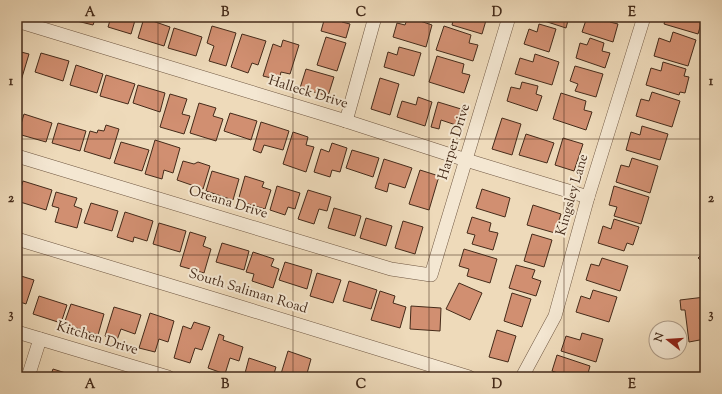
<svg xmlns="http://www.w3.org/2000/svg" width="722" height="394" font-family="'Sorts Mill Goudy',serif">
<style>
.building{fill:#d18f71;stroke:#452b1a}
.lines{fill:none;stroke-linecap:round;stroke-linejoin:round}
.minor-casing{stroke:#6f5742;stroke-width:14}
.minor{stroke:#f4e7d2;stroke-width:13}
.grid{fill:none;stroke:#452b1a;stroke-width:1;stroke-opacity:0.55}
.labels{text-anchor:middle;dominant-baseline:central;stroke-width:4;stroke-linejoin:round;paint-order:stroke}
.street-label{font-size:14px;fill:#452b1a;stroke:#f4e7d2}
.neatline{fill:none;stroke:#452b1a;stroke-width:1.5}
.grid-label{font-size:13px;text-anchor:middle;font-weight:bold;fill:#452b1a}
</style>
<rect width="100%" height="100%" fill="#eedaba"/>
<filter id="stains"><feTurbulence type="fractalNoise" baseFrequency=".005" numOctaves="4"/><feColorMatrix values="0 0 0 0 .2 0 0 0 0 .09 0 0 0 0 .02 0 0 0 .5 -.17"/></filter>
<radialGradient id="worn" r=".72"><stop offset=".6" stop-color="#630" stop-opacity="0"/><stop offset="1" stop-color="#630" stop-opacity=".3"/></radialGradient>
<!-- building -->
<g class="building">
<polygon points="79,17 96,17 93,25 77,21"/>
<polygon points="111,17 136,17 131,34 108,27"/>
<polygon points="325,17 343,17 342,22 350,24 346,38 321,31"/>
<polygon points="408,17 432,25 426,47 393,37 397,23 405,25"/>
<polygon points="454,17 487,17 482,34 452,25"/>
<polygon points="532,17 569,17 566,28"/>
<polygon points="587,17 612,17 610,22 618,24 613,42 582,32"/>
<polygon points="666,17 703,17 698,34 664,24"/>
<polygon points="144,18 170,27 164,46 138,38"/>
<polygon points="539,24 556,29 549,52 524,44 529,29 537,32"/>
<polygon points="212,26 236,33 226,66 209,61 214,46 207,43"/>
<polygon points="444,26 471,35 469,43 478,45 473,61 436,50"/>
<polygon points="174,28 202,37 196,56 168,48"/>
<polygon points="673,32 696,40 688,66 654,56 659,38 670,42"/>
<polygon points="242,34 266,41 258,65 252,63 248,73 231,67"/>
<polygon points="326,37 346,43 337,71 317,65"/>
<polygon points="590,38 604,43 602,51 610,53 605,68 576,58 580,43 587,45"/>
<polygon points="283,40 299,45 290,74 281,72 279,80 263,76 273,44 281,47"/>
<polygon points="399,47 421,53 414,76 384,67 388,52 397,55"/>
<polygon points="17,51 29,54 20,84 17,83"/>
<polygon points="41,53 69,61 63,81 35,72"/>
<polygon points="535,54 559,62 552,85 515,74 520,58 533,62"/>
<polygon points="437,56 464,64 462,73 470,75 464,93 429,82"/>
<polygon points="663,62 686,69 684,76 689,77 685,93 680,92 679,95 646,85 651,68 661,71"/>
<polygon points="76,65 103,74 97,93 70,85"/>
<polygon points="575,66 603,74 596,97 575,91 578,84 570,81"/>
<polygon points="306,69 334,77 328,96 300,88"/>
<polygon points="106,75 135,84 128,104 100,96"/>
<polygon points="380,78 399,84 390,115 371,109"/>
<polygon points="522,82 538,86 536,94 542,96 537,111 507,101 511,87 520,89"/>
<polygon points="138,85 165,93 160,112 133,103"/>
<polygon points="652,92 680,101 672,127 636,116 641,99 649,101"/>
<polygon points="561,93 586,101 584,110 592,112 586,130 553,119"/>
<polygon points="170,94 187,99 182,114 190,116 184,134 160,127"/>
<polygon points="418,97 432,102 425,126 397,117 402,101 416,105"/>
<polygon points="438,102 461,109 456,125 441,120 439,129 431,127"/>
<polygon points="199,103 216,108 213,116 223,119 216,141 190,133"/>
<polygon points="230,113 257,121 251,140 224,131"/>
<polygon points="24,114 52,123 46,142 18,134"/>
<polygon points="502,118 521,124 512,155 492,149"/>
<polygon points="261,122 289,131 283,150 264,145 261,153 253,150"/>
<polygon points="58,123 86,131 80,151 52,143"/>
<polygon points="106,125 119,129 110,159 84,151 90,131 97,133 98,130 104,131"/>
<polygon points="642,126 668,134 660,160 626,150 631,132 640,135"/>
<polygon points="293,132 308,137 306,145 314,147 306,172 283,164"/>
<polygon points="526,134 554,143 547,163 519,155"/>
<polygon points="563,138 583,144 574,171 555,165"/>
<polygon points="155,140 180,148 173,173 164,170 162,179 145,174"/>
<polygon points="121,142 149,150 142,171 114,163"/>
<polygon points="332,143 347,148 340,172 332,170 330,177 314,172 321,149 329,152"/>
<polygon points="352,150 379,158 373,177 346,168"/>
<polygon points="632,158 658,166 650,193 616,182 621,165 629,167"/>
<polygon points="384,159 412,168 405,188 389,183 387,192 375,188"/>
<polygon points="183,161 194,164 198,162 210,166 203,189 177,180"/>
<polygon points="420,170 439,176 429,210 409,204"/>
<polygon points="212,171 239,179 233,200 206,191"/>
<polygon points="245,176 264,182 262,187 271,190 265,209 238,201"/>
<polygon points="23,181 52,190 46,210 17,201"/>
<polygon points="277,186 300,193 295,209 288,207 285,215 270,210"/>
<polygon points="614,186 649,197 641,224 614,216 617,207 609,205"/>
<polygon points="482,189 510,198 505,217 476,208"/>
<polygon points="308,190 331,197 327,211 319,209 314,224 298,219"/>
<polygon points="56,192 77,198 74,206 82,209 77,228 55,222 59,208 52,206"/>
<polygon points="91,203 118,211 112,231 84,223"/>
<polygon points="533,205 561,214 555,233 527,225"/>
<polygon points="334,208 361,216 355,236 328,228"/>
<polygon points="125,212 153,221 147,241 134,237 133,242 117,237"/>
<polygon points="472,217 491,223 489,231 498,233 493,250 472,244 475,235 467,233"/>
<polygon points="366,218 392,226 386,246 360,238"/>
<polygon points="614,219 639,227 633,245 627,243 624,251 598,243 603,226 611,229"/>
<polygon points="403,221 423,227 415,254 395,248"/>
<polygon points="159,223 186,231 180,252 153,244"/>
<polygon points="190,232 206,237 203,246 211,249 204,273 180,266"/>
<polygon points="532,234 552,240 544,267 524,261"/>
<polygon points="222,243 249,251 244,270 216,262"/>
<polygon points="464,249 497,259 490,283 467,276 469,269 459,266"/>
<polygon points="705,251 705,264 698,258"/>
<polygon points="253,252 274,259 271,266 279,269 273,288 252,281 254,274 246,272"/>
<polygon points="602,258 628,266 620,291 586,280 591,264 599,266"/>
<polygon points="285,262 312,270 307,289 279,280"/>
<polygon points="516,265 535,270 532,278 541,281 536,296 509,288"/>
<polygon points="317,273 341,280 333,303 310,296"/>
<polygon points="21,276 34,280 26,304 17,301 17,282 19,283"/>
<polygon points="349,281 377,290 371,309 343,301"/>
<polygon points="459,283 482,293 470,320 446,309"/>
<polygon points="593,290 617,297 609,322 576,312 581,296 590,299"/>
<polygon points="380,291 395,296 393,303 406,307 400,328 371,320"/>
<polygon points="512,293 531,299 522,327 504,321"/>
<polygon points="39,296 67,305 61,323 33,314"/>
<polygon points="705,297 705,339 689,342 685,310 681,310 680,300"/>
<polygon points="71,304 104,314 98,335 64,324"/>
<polygon points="411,306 441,308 440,331 410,329"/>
<polygon points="114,307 141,315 135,334 121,329 117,340 105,336"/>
<polygon points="150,313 174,321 168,342 159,339 155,352 139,348"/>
<polygon points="194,322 210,327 202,350 195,348 190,363 174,358 183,326 191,329"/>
<polygon points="497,330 516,336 508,362 489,357"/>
<polygon points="582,333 603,339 596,362 561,351 566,336 580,340"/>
<polygon points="219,334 224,336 223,340 243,347 239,361 230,358 225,374 208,368"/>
<polygon points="288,351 311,359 306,377 280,377"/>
<polygon points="557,355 590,366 587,377 560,377 561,374 552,371"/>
<polygon points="249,358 276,367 273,377 244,377"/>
<polygon points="53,369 72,375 71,377 50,377"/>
</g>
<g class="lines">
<defs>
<g id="minor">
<polyline points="17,21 346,121 466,160 588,197"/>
<polyline points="346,121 375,17"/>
<polyline points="17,156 391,269 431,275 509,17"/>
<polyline points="17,239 228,303 469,377"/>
<polyline points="17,332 168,377"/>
<polyline points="28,377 40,339"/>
<polyline points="522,377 555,316 588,197 644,17"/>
</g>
</defs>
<!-- minor casing -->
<use href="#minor" class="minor-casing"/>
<!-- minor -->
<use href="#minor" class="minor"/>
</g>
<!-- grid -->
<path class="grid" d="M158 17V377M293 17V377M429 17V377M564 17V377M17 139H705M17 255H705"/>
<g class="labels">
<!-- street labels -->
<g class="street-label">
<text transform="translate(308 93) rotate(17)">Halleck Drive</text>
<text transform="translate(455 142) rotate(-73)">Harper Drive</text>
<text transform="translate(573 195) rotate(-74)">Kingsley Lane</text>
<text transform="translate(228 203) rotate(17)">Oreana Drive</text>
<text transform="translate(248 292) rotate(17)">South Saliman Road</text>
<text transform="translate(97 339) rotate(17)">Kitchen Drive</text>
</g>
</g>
<!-- margin -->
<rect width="722" height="394" fill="none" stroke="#eedaba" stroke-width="44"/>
<!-- north arrow -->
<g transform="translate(668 340) rotate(287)"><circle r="19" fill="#f4e7d2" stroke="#ae9c88"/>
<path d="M0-3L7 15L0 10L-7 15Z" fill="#8f2418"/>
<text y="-6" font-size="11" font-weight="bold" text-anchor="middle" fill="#452b1a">N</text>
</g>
<rect x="22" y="22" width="678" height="350" class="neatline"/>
<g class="grid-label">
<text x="90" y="16">A</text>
<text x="225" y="16">B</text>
<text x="361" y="16">C</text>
<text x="497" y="16">D</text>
<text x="632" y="16">E</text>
<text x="11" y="85">1</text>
<text x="711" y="85">1</text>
<text x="11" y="202">2</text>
<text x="711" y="202">2</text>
<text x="11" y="318">3</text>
<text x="711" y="318">3</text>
<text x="90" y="388">A</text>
<text x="225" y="388">B</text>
<text x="361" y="388">C</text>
<text x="497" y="388">D</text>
<text x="632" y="388">E</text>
</g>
<rect width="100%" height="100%" filter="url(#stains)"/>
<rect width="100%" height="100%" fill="url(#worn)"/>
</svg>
